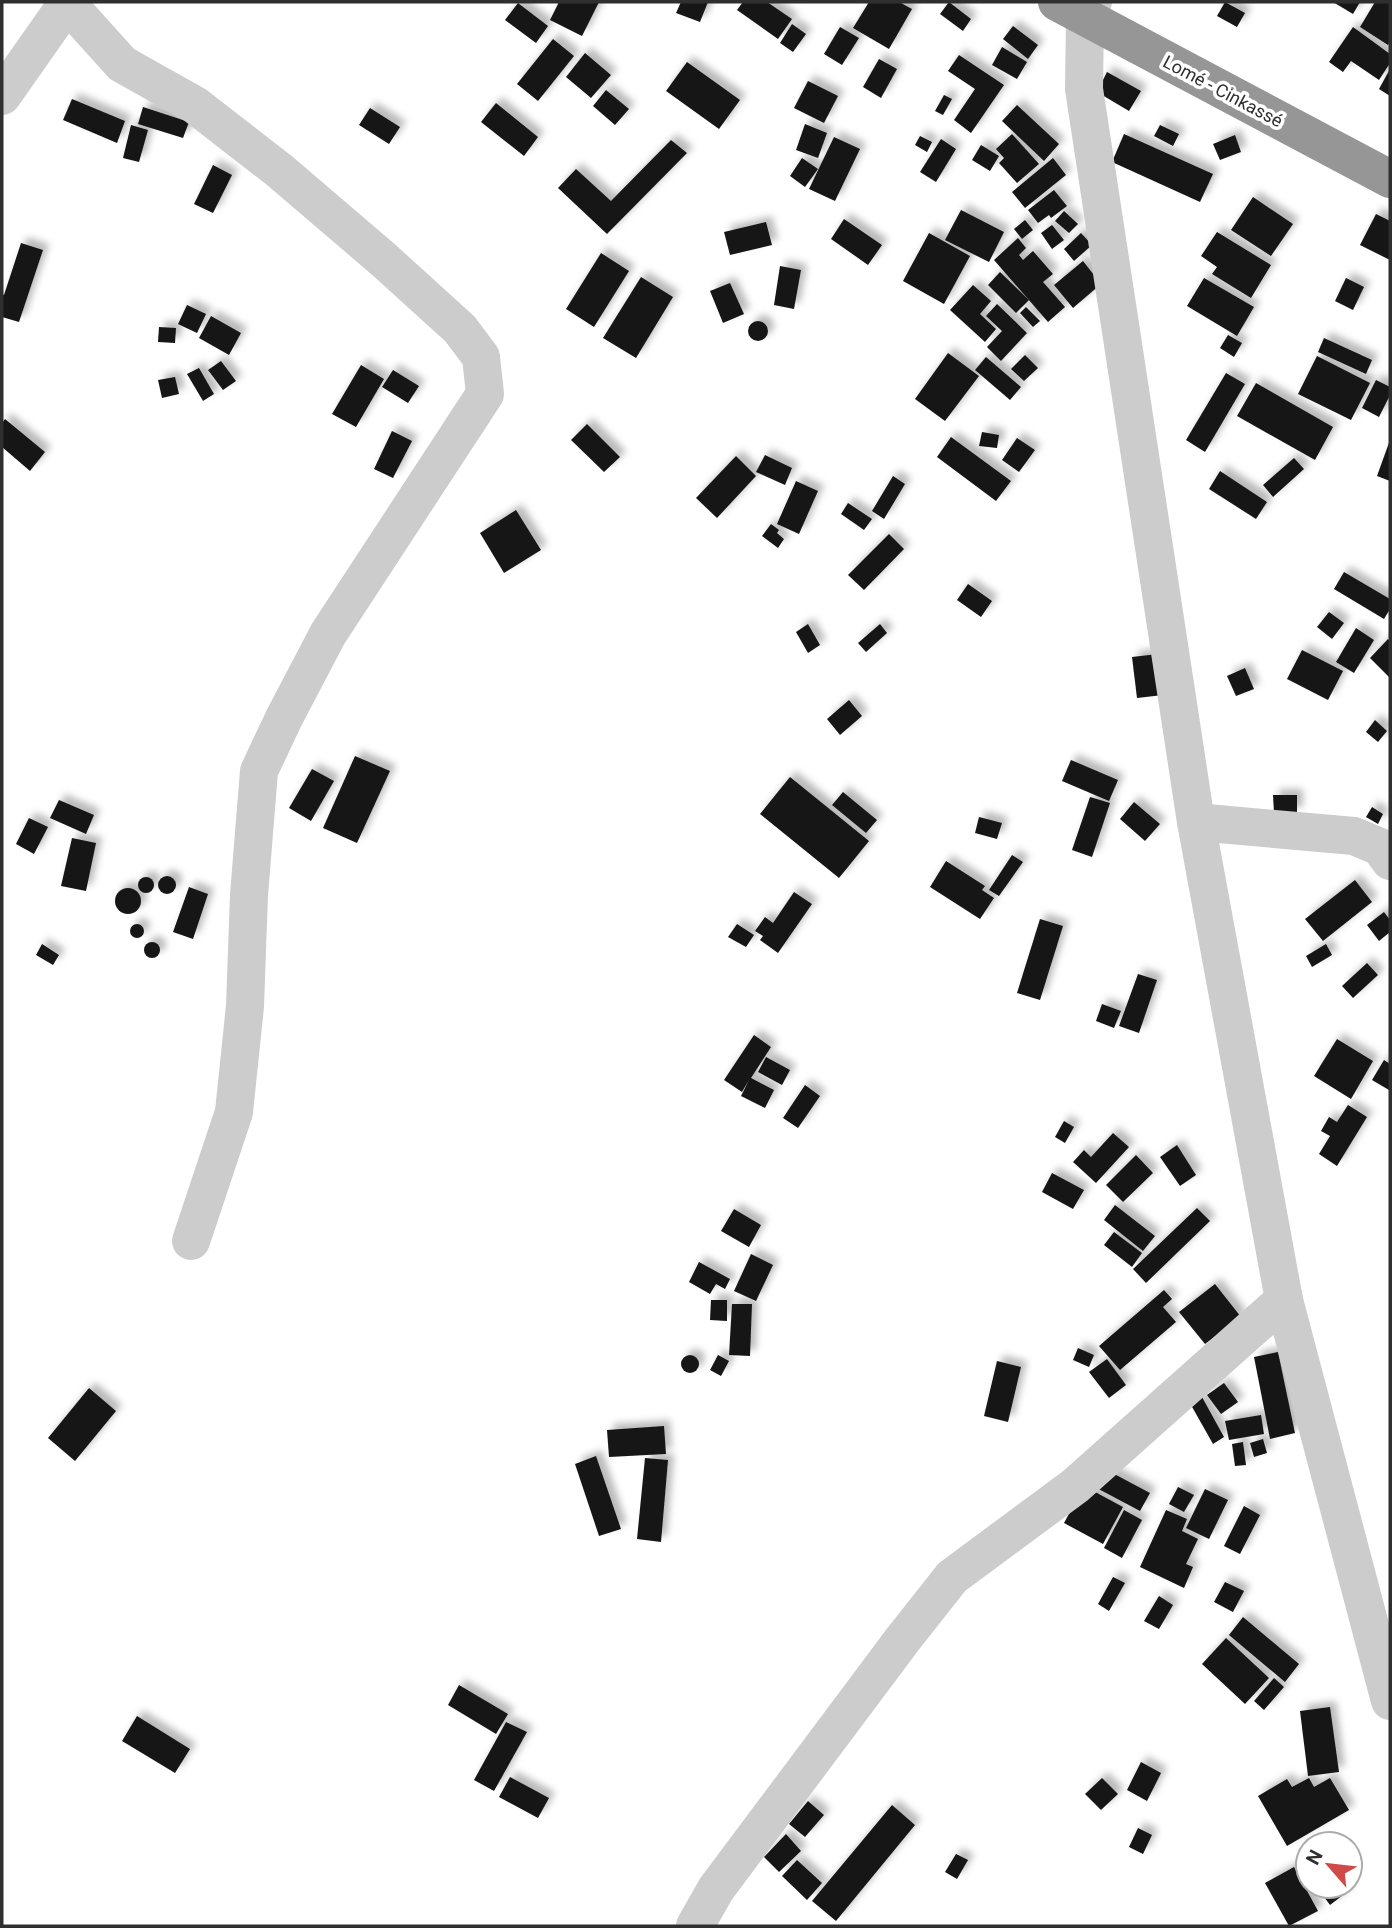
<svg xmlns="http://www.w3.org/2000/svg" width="1392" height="1928" font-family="Roboto,sans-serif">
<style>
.building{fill:#161616;filter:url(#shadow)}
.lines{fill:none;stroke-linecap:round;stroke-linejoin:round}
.minor{stroke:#ccc;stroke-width:38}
.highway{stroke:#969696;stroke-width:38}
.labels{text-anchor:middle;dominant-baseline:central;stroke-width:7;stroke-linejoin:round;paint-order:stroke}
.street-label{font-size:18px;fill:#2f2f2f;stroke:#fff}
</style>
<defs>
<filter id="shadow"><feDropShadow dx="6" dy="-6" stdDeviation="3.5" flood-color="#0004"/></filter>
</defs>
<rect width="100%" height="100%" fill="#fff"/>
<!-- building -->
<g class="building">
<polygon points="559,2 599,2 582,36 550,20"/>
<polygon points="681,2 708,2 700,22 676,13"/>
<polygon points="743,2 767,2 792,19 778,39 737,10"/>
<polygon points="869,2 899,2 912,9 889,49 853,28"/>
<polygon points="949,2 971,19 963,31 940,14"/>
<polygon points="1225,2 1245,13 1237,27 1217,16"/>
<polygon points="1333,2 1360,2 1353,14"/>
<polygon points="1375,2 1390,2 1390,42 1388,45 1360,27"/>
<polygon points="518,3 548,26 536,43 505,20"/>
<polygon points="792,24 806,34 793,52 780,43"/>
<polygon points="1013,26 1038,45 1028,59 1003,39"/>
<polygon points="840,27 859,38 842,65 824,54"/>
<polygon points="1353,27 1390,54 1390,63 1379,80 1351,61 1343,72 1329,62"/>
<polygon points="553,39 574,56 538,101 517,84"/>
<polygon points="1002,47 1027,62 1017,79 992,65"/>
<polygon points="585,53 611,75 591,98 566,77"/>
<polygon points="959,55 1004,85 971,133 954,120 975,89 948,71"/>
<polygon points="879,59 897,69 881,98 863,87"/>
<polygon points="687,62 740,100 719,129 666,91"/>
<polygon points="1390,69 1390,96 1379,89"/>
<polygon points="1107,72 1141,91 1129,111 1097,92"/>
<polygon points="808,81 838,96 824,123 794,108"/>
<polygon points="606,90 629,109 615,125 593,106"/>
<polygon points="944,95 952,99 943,115 935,111"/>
<polygon points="72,99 125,121 117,143 63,120"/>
<polygon points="496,103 538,137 524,156 481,122"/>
<polygon points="1017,105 1059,144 1044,161 1002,121"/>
<polygon points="143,107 189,122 183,138 138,124"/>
<polygon points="370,108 400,127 389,144 359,125"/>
<polygon points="805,124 827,133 818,158 796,150"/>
<polygon points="131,125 148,130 139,162 123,158"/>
<polygon points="1160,125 1179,134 1173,146 1154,136"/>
<polygon points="1012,134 1039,164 1017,183 999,163 1004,158 996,149"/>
<polygon points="1124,134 1213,174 1200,202 1112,162"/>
<polygon points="1235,135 1241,152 1220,160 1213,144"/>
<polygon points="920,136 932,142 927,152 915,145"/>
<polygon points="834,137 860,149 835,201 809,189"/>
<polygon points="941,139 956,149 936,182 920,172"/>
<polygon points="671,140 687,153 607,234 558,188 576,169 611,201"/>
<polygon points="981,145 999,156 990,171 972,160"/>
<polygon points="802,158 818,169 805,187 790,176"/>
<polygon points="1053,158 1066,175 1025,208 1012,192"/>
<polygon points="213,165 232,175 213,213 194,204"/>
<polygon points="1054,190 1067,206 1051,218 1049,215 1038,223 1028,210"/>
<polygon points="1253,197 1293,224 1271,256 1231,230"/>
<polygon points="961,210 1004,232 989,262 945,240"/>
<polygon points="1064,211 1078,224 1069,233 1055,221"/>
<polygon points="1376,214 1390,221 1390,260 1360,245"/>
<polygon points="844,219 882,245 868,265 831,239"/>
<polygon points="1025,220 1033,230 1022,239 1014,229"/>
<polygon points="766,222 772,245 730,255 724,232"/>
<polygon points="1052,225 1064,240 1052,249 1041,233"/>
<polygon points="1217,232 1271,265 1251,298 1212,274 1217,267 1201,256"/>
<polygon points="929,233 970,256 944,304 903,281"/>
<polygon points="1081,233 1092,245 1074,261 1064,249"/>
<polygon points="1018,238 1026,248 1019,255 1023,260 1033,251 1053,274 1043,282 1065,307 1048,322 994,260"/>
<polygon points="21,243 43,250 19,322 2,317 2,294 4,295"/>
<polygon points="601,253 629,271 594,327 566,309"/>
<polygon points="1083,261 1101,284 1073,308 1054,285"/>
<polygon points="780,266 801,270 794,309 774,305"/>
<polygon points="1000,272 1029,300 1016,313 988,285"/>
<polygon points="641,277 673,297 636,358 603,338"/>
<polygon points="1204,278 1254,307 1237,336 1187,306"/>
<polygon points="1346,278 1364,287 1353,310 1335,301"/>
<polygon points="730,283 744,314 723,323 710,291"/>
<polygon points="973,285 991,301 980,314 996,329 985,342 950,310"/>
<polygon points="997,304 1027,333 1001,361 987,347 1002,331 986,316"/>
<polygon points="187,305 206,314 197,333 178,324"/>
<polygon points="1026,307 1040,321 1033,327 1020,313"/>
<polygon points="211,316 241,333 229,355 199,338"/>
<circle cx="758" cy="331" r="10"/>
<polygon points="159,327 176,328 175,343 158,342"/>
<polygon points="1228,335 1242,343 1234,357 1220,348"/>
<polygon points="1324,338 1372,360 1366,374 1318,352"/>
<polygon points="948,353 979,376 945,421 915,399"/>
<polygon points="1025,355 1038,368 1024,381 1011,369"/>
<polygon points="1317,356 1370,383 1351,420 1298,394"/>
<polygon points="986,357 1021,387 1010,400 975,370"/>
<polygon points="221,361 236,381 223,390 208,370"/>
<polygon points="361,365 384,379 356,427 332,414"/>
<polygon points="199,368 214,394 203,401 187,374"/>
<polygon points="393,370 419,386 408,403 382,387"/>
<polygon points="1226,373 1245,384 1205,452 1186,440"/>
<polygon points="175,377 179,394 162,398 158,380"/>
<polygon points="1376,380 1390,387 1390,395 1379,417 1362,408"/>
<polygon points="1256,383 1333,427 1315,460 1237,416"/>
<polygon points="5,419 45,452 30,471 2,447 2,423"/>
<polygon points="587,424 620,457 604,472 571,440"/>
<polygon points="392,431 412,441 393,478 374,469"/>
<polygon points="982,432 999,435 997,448 979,446"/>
<polygon points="951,437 1011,481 996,501 937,457"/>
<polygon points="1017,438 1035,450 1019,472 1002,460"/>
<polygon points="1390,440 1390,481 1377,476"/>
<polygon points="765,455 792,468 785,485 756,472"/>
<polygon points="736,456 756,476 717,518 696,498"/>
<polygon points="1294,458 1304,469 1273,497 1263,485"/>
<polygon points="1220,471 1267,502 1256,519 1209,489"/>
<polygon points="893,476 905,484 884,519 872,511"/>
<polygon points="796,481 818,491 799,534 777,524"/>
<polygon points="848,503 872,519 864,530 841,514"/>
<polygon points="516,510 541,550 504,573 480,533"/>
<polygon points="771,524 779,530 777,533 784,539 778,548 762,536"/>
<polygon points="889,534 904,549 864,590 848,575"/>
<polygon points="1344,572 1390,599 1390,609 1384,619 1334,589"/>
<polygon points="968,584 992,601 981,617 957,600"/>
<polygon points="1329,612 1344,623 1332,639 1317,627"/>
<polygon points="808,624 820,645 808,653 796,632"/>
<polygon points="880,624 887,633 866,652 858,643"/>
<polygon points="1356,628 1374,640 1354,673 1336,662"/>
<polygon points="1388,639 1390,641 1390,678 1370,658"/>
<polygon points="1302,650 1343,671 1328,700 1287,679"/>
<polygon points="1158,654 1163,695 1137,698 1132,657"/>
<polygon points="1245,668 1254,689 1236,696 1227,676"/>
<polygon points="849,700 862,716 840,735 827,719"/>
<polygon points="1375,720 1387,731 1378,742 1366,732"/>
<polygon points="355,756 390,771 357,843 323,828"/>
<polygon points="1071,760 1118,780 1109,801 1062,781"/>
<polygon points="312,769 334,781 311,821 289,808"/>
<polygon points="790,777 869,841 839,878 760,814"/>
<polygon points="843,792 877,820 866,833 832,805"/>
<polygon points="1273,795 1297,795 1297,813 1274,813"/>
<polygon points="1090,797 1110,803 1092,857 1072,850"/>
<polygon points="59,800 94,815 86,834 50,818"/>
<polygon points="1134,802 1160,824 1145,841 1120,819"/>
<polygon points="1372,807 1383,814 1378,824 1366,817"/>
<polygon points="979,817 1002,823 997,839 975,833"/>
<polygon points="29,818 48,827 34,854 16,844"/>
<polygon points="72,838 96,843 86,891 61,886"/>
<polygon points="1012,855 1023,862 999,896 989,890"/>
<polygon points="946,861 985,886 982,890 994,898 980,919 930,887"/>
<circle cx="167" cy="885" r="9"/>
<circle cx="146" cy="885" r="8"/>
<polygon points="1355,880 1372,902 1323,941 1305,919"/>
<polygon points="189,887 208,894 193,939 173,932"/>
<circle cx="128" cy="901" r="13"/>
<polygon points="794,892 812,904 778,953 760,940 763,936 755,931 765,917 773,923"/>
<polygon points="1384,912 1390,920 1390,932 1379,941 1367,925"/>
<polygon points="1040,919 1063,926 1040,1000 1017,993"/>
<circle cx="137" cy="931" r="7"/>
<polygon points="737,924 754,935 746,947 728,937"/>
<circle cx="152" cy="950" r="8"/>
<polygon points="42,944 59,955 53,965 36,955"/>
<polygon points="1326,944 1332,955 1312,967 1306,956"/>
<polygon points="1367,963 1378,975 1353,998 1342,986"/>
<polygon points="1138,974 1157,980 1139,1033 1119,1026"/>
<polygon points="1102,1004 1121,1011 1114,1028 1096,1021"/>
<polygon points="754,1035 771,1047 751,1078 774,1090 765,1108 741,1096 749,1080 742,1092 724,1080"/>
<polygon points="1337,1039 1373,1061 1351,1099 1314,1076"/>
<polygon points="766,1057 790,1070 782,1085 758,1072"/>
<polygon points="1384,1060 1390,1064 1390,1087 1389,1090 1372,1080"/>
<polygon points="805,1085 820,1096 798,1128 783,1118"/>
<polygon points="1348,1105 1367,1117 1337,1166 1319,1154 1330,1136 1321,1131 1329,1117 1337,1122"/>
<polygon points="1064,1121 1074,1127 1065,1143 1055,1137"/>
<polygon points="1113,1133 1129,1147 1096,1183 1073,1162 1084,1150 1091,1157"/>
<polygon points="1177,1145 1196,1175 1180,1186 1160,1157"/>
<polygon points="1136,1155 1153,1173 1123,1202 1106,1185"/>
<polygon points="1052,1173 1084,1190 1073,1209 1042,1192"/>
<polygon points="1115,1205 1155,1236 1143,1251 1104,1220"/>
<polygon points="1197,1208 1210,1221 1146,1283 1133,1269"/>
<polygon points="734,1209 761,1225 749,1247 721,1231"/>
<polygon points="1114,1232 1142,1253 1132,1267 1104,1245"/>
<polygon points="751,1254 773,1265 756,1301 734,1291"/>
<polygon points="699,1262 730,1279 725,1289 716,1284 710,1294 689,1282"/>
<polygon points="1215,1284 1241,1317 1205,1344 1179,1312"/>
<polygon points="1164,1290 1172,1299 1163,1307 1176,1322 1120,1370 1099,1346"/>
<polygon points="711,1300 727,1300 727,1321 710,1320"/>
<polygon points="732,1304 752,1304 750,1356 729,1355"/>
<polygon points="1078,1348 1094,1355 1089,1367 1073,1360"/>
<polygon points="1278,1352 1295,1433 1270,1439 1254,1357"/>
<circle cx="690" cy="1364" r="9"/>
<polygon points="718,1355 729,1361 721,1376 710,1370"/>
<polygon points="1107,1359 1126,1385 1109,1398 1089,1372"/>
<polygon points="997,1361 1021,1367 1008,1422 984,1416"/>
<polygon points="1224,1383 1238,1402 1221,1414 1207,1395"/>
<polygon points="89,1388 116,1411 75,1461 48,1438"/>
<polygon points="1202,1397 1224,1437 1213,1444 1191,1405"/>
<polygon points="1261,1415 1264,1434 1229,1440 1225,1421"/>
<polygon points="664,1426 666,1454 609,1457 607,1430"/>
<polygon points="1263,1439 1267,1453 1254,1457 1250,1443"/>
<polygon points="1243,1442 1246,1465 1235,1466 1232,1444"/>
<polygon points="596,1456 621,1529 599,1536 575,1464"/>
<polygon points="645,1458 668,1460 661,1542 637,1539"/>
<polygon points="1103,1468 1150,1493 1140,1511 1093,1486"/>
<polygon points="1084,1486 1123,1507 1103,1544 1064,1523"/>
<polygon points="1178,1487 1194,1495 1184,1512 1169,1504"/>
<polygon points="1205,1489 1228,1500 1209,1539 1186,1528"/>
<polygon points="1244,1506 1260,1515 1240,1554 1224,1546"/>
<polygon points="1124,1510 1142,1520 1122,1558 1104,1548"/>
<polygon points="1166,1510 1187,1519 1182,1531 1198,1539 1186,1564 1193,1567 1184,1588 1140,1567"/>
<polygon points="1113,1577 1125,1583 1109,1611 1098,1604"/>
<polygon points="1225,1582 1244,1591 1233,1612 1214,1602"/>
<polygon points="1159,1596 1173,1605 1159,1629 1144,1621"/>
<polygon points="1243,1617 1299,1664 1285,1682 1229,1635"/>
<polygon points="1226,1638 1269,1678 1245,1704 1202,1664"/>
<polygon points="1274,1678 1284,1687 1264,1710 1254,1701"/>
<polygon points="459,1685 508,1714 496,1734 448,1705"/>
<polygon points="1330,1707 1339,1772 1308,1776 1300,1711"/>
<polygon points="137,1716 190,1749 175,1773 122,1741"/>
<polygon points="506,1722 527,1732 494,1791 474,1780"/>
<polygon points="1141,1762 1161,1773 1147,1801 1127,1790"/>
<polygon points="510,1777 549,1798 538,1818 499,1797"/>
<polygon points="1102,1778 1118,1794 1101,1810 1085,1794"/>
<polygon points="1309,1778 1314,1787 1330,1778 1349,1810 1287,1846 1258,1796 1287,1779 1292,1787"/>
<polygon points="808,1801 824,1815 805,1837 789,1824"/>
<polygon points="892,1805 915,1825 836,1921 812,1901"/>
<polygon points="1138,1828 1152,1835 1143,1854 1129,1847"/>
<polygon points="786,1834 801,1851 779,1872 764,1857"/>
<polygon points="956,1854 968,1860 957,1879 945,1872"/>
<polygon points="797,1860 822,1883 807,1900 782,1876"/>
<polygon points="1294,1867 1318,1911 1289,1926 1265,1883"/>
<polygon points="1316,1886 1342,1886 1347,1892 1330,1905"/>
</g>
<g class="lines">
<!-- minor -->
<g class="minor">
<polyline points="1093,2 1085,17 1084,89 1196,822 1284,1300 1390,1701"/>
<polyline points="67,3 122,64 195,105 280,171 384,260 460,329 481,357 485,394 328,634 284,718 259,771 249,895 245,1006 234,1112 191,1241"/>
<polyline points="2,96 68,2"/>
<polyline points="1196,822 1354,836 1380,847 1390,861"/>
<polyline points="695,1926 716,1889 903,1639 952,1577 1075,1486 1284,1300"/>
</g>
<!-- highway -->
<polyline class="highway" points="1057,2 1390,179"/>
</g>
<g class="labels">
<!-- street labels -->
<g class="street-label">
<text transform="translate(1223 91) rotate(28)">Lomé - Cinkassé</text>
</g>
</g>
<!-- border -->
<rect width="1392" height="1928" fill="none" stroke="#2f2f2f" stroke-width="7"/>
<!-- north arrow -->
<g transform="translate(1329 1865) rotate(298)"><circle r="33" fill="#ffffff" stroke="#acacac" stroke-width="2"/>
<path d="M0-5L12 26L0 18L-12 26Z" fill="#d04b48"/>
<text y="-10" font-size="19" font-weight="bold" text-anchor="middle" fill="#2f2f2f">N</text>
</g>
</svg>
